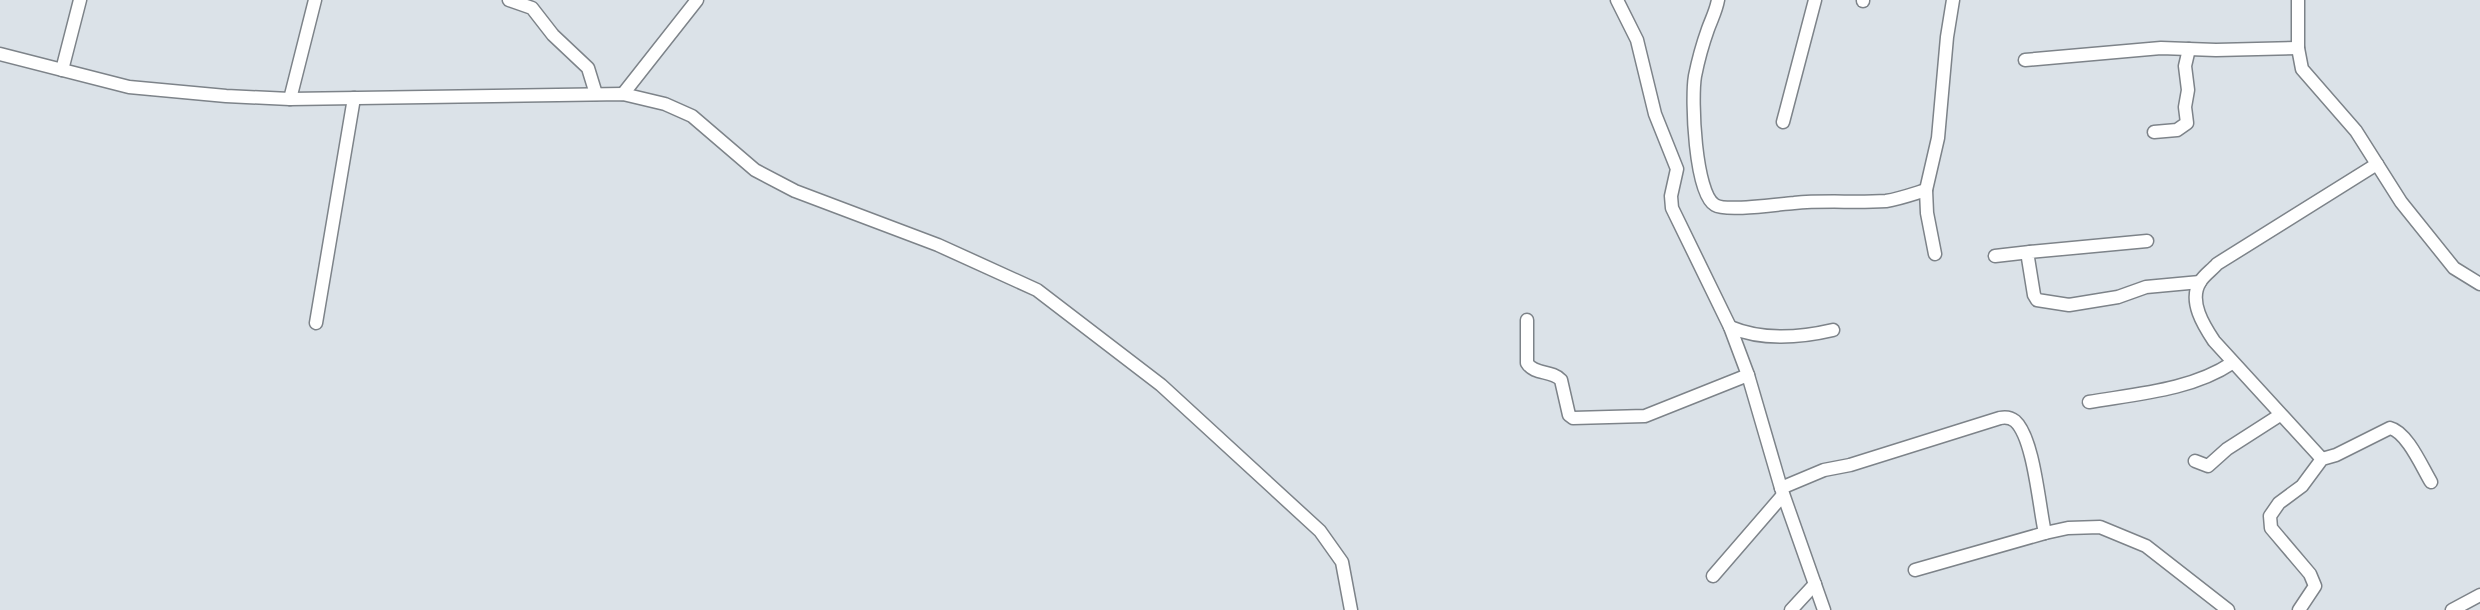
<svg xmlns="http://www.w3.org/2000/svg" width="2480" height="610" font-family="Rubik,sans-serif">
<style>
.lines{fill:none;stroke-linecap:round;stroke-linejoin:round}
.minor-casing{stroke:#7d8389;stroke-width:15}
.minor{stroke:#fff;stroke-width:12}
</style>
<rect width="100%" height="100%" fill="#dbe2e8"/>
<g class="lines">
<defs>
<g id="minor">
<polyline points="509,0 532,8 553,35 588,68 596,94"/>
<polyline points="1617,0 1637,40 1655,114 1677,169 1671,196 1672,208 1730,327 1748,375 1781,488 1824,610"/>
<path d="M1718 0C1716 11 1712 18 1708 29 1703 43 1698 61 1695 76 1691 99 1695 194 1715 205 1726 212 1779 204 1794 203 1825 200 1855 203 1886 201 1899 199 1913 194 1926 190"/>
<polyline points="2298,0 2298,48 2302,69 2356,131 2401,202 2454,268 2480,284"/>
<polyline points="1863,1 1863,0"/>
<polyline points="0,54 129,87 226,96 290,99 623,94 665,104 692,116 755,170 795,191 938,245 1037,290 1161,385 1320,531 1342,562 1351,610"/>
<polyline points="2025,60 2161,48 2216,50 2298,48"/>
<polyline points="62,70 80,0"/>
<polyline points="623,94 697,0"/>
<polyline points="290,99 315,0"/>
<polyline points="1783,122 1815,0"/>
<polyline points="2154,132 2177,130 2187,123 2185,107 2188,90 2185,66 2189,49"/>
<polyline points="2147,241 2030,252 2028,258 2034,295 2037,300 2069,305 2118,297 2146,287 2200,282"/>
<polyline points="1935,254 1927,213 1926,190 1938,138 1947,37 1953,0"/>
<polyline points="1995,256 2030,252"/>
<path d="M1527 320V363C1534 375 1552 370 1561 380L1569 415 1573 418 1645 416 1748 375"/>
<polyline points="316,323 354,98"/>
<path d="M1730 327C1763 341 1799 338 1833 330"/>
<path d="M2089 402C2136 394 2192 390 2232 363"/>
<path d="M2322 459 2214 341C2204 326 2188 301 2200 282 2204 275 2212 270 2217 264L2377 164"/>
<polyline points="2195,461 2208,466 2227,449 2280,415"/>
<path d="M1781 488 1824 470 1850 465 2000 418C2005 417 2010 417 2015 421 2034 438 2039 507 2045 533"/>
<polyline points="1915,570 2045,533 2068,528 2100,527 2146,546 2228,610"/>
<polyline points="1713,576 1783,495"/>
<polyline points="1791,610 1815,584"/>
<path d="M2299 610 2315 586 2310 574 2271 528 2270 516 2279 503 2302 486 2322 459 2336 455 2390 428C2407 432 2422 467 2431 482"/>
<polyline points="2452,610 2480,595"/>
</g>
</defs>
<!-- minor casing -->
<use href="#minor" class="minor-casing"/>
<!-- minor -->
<use href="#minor" class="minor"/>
</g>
</svg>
